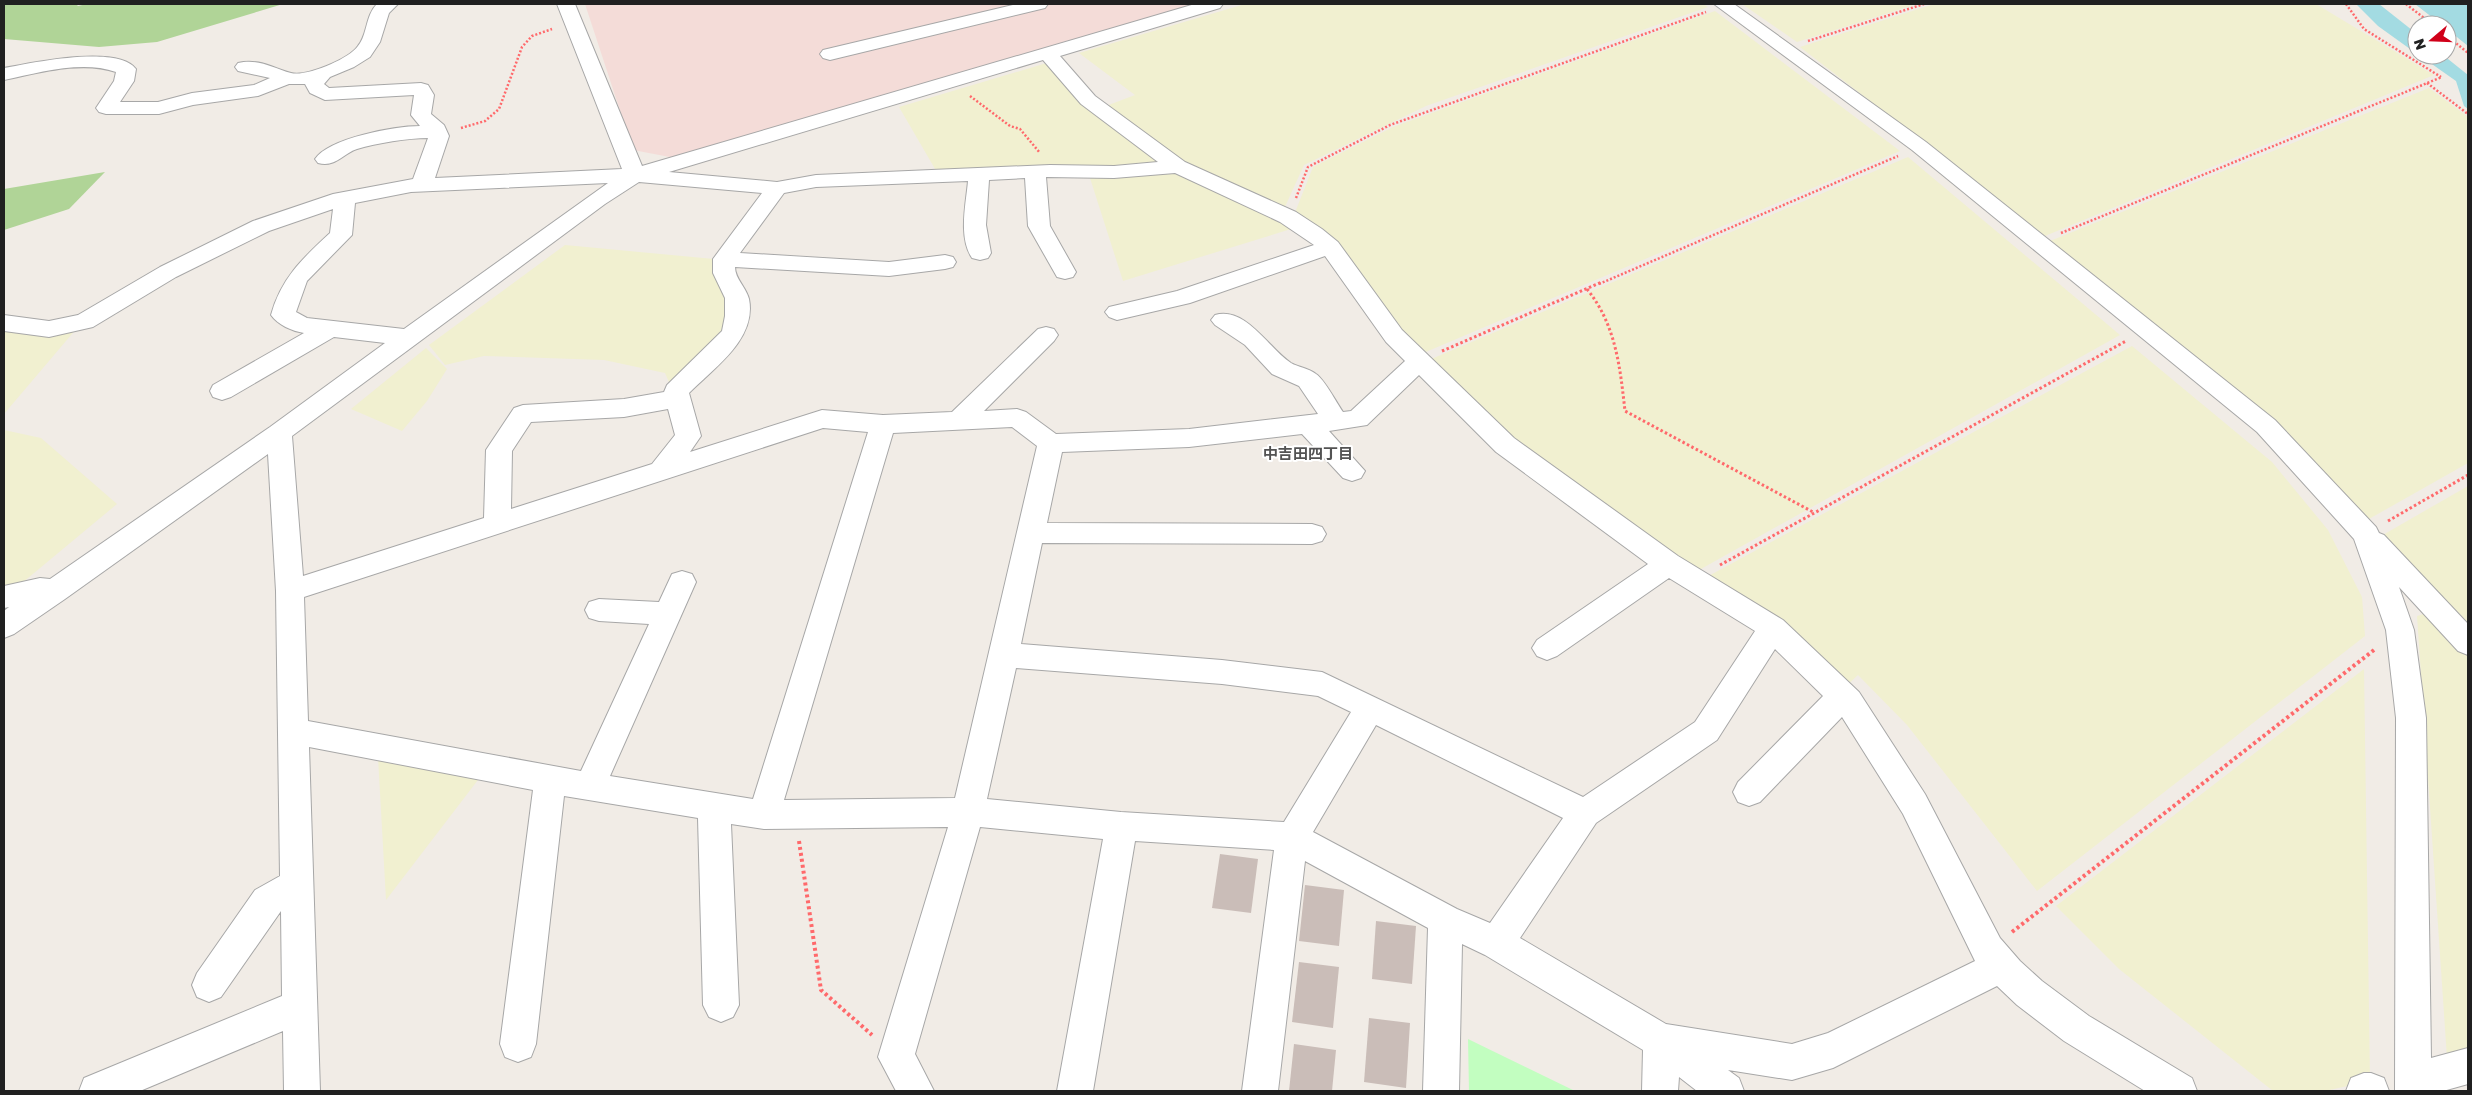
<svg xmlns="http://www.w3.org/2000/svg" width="2472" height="1095" font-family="'Golos Text','Noto Sans JP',sans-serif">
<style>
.military{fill:#f4dcd8}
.farmland{fill:#f1f0d0}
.forest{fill:#b0d497}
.park{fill:#c2fec0}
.water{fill:#a3dbe2}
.building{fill:#cabdb8}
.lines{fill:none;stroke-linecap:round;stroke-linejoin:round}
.minor-casing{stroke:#a7a7a7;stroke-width:2}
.path-far2{stroke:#ff696b;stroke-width:2.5;stroke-dasharray:2 2;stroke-linecap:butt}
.path-far1{stroke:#ff696b;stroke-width:3;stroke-dasharray:2.5 2.5;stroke-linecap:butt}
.path{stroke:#ff696b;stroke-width:4;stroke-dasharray:3 3;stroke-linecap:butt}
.minor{fill:#fff;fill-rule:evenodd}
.labels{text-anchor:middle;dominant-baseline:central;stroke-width:4;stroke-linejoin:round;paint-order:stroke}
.neighbourhood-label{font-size:15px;font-weight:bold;fill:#535353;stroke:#fff}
</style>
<rect width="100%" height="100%" fill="#f1ece6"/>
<!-- military -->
<polygon class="military" points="585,4 1195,4 675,158 633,150"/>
<!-- farmland -->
<g class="farmland">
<polygon points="1245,4 1703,4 1708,7 1426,106 1304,165 1284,209 1185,164 1106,106 1135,95 1079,53"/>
<polygon points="1742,4 1917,4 1797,42"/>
<polygon points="1934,4 2316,4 2434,75 2045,236 1800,47"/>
<polygon points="1715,11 1900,151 1421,354 1294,215 1313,167 1393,127"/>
<polygon points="1050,62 1170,164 938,174 899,107"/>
<polygon points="2429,88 2468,117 2468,463 2369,519 2050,241"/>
<polygon points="1908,157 2120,335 1692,574 1514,447 1429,360"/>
<polygon points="1175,169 1272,215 1291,229 1123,281 1089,175"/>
<polygon points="565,245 714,259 733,305 729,333 672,389 665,373 604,360 484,356 445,365 429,345"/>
<polygon points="4,326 44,332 77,328 4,414"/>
<polygon points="2132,346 2272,462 2328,530 2362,597 2365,636 2037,891 1907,725 1858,675 1843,689 1703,579"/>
<polygon points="426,348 447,369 427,401 402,431 351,409"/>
<polygon points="4,430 41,438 117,504 16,588 4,593"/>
<polygon points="2468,486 2468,627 2381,536"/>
<polygon points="2430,612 2468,653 2468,1052 2447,1058 2417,616"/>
<polygon points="2364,669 2370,1081 2325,1091 2273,1091 2119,969 2056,906"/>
<polygon points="378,757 481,776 386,900"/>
</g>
<!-- forest -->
<g class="forest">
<polygon points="4,4 76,4 78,6 87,4 283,4 157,42 99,47 4,39"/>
<polygon points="105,172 69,209 4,230 4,189"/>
</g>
<!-- park -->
<polygon class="park" points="1468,1039 1575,1091 1469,1091"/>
<!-- water -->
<g class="water">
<polygon points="2356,4 2379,4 2417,34 2417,54 2378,26"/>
<polygon points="2415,4 2468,4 2468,46 2447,29 2447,25 2442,25"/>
<polygon points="2419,55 2443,55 2468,75 2468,109 2464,106 2456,81"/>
</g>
<!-- building -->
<g class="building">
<polygon points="1220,854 1258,859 1251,913 1212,908"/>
<polygon points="1305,885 1344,890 1339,946 1299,941"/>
<polygon points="1376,921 1416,926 1412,984 1372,979"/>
<polygon points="1299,962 1339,967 1333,1028 1292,1022"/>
<polygon points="1369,1018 1410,1023 1406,1088 1364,1082"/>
<polygon points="1294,1044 1336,1050 1332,1091 1289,1091"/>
</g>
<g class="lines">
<defs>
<g id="minor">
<path d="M377 4H398L389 13 380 42 370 57 354 67 330 77 324 84 329 88 421 83 428 85 434 95 431 114 444 125 449 136 435 178 622 169 557 4H575L642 166 1195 4H1223L1220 8 1060 56 1095 96 1185 162 1296 212 1322 229 1338 242 1402 330 1514 438 1678 556 1783 620 1859 692 1925 794 2000 938 2020 961 2042 981 2089 1016 2192 1078 2197 1091H2145L2064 1041 2017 1005 1997 986 1833 1068 1792 1080 1728 1070 1739 1078 1744 1091H1697L1679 1077 1678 1091H1642L1643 1050 1485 955 1462 944 1459 1091H1423L1428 928 1305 861 1278 1091H1242L1274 850 1135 841 1093 1091H1057L1103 839 980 827 915 1054 934 1091H896L878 1057 948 827 764 829 731 824 739 1005 733 1017 721 1022 709 1017 703 1005 698 818 564 796 536 1044 531 1057 518 1062 505 1057 500 1044 533 790 309 747 320 1091H284L283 1031 140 1091H79L84 1078 282 996 281 911 221 997 209 1002 197 997 192 985 197 973 255 890 280 876 276 591 268 454 65 599 14 634 4 638V611L9 607 4 608V586L40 578 50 579 270 427 385 343 334 337 231 397 222 400 213 397 210 391 213 385 304 333C292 331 278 325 271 315 281 278 303 258 330 233L333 209 269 231 176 277 93 327 49 337 4 331V315L49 321 78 315 160 267 253 221 333 194 413 179 428 138C408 138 377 143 357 149 342 154 335 168 318 163L315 159C329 138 395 126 420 126L411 115 414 95 325 100 310 93 305 84H289L258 96 193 105 159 114H106L99 112 96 108 114 81 116 72C81 60 39 73 4 80V68C30 63 118 44 136 69L134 81 120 102H158L192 93 254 85 270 78 238 71 235 67 238 63C258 58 273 68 291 73 306 77 349 59 358 46 368 34 365 16 377 4ZM1043 60 1081 104 1158 162 1114 166 1050 165 816 175 777 182 669 172ZM1175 173 1280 222 1314 245 1177 291 1109 307 1105 312 1109 317 1117 320 1190 303 1325 256 1386 342 1405 361 1351 411 1343 412C1336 402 1325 380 1316 374 1308 368 1298 367 1291 363 1269 349 1246 306 1215 315L1211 320 1215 325 1245 345 1272 374 1299 386 1318 414 1189 429 1056 434 1026 412 1017 409 984 411 1054 341 1058 335 1054 329 1046 327 1038 329 952 412 883 415 822 410 690 452 701 436 689 393C714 368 757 339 749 299 746 287 735 279 735 267L889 276 945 269 953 267 956 262 953 257 945 255 889 262 740 253 784 193 816 187 968 181C966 204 958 237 972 258L980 260 988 258 991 253 986 225 989 180 1025 178 1028 226 1057 277 1065 279 1073 277 1076 272 1050 226 1046 177 1114 178ZM639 182 762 193 713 259V273L725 298V316L722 331 667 385 664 392 624 399 523 405 514 408 486 450 484 518 303 576 292 436 605 204ZM608 183 404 329 307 318 296 312 307 281 352 235 355 203 411 192ZM1419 375 1496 452 1648 564 1537 640 1532 648 1537 656 1547 660 1557 656 1669 578 1755 631 1695 722 1583 797 1322 672 1222 660 1021 644 1042 543 1312 544 1322 541 1326 534 1322 527 1312 524 1047 523 1062 452 1189 447 1302 434 1343 478 1352 481 1361 478 1365 471 1329 431 1367 425ZM668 409 675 435 652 464 511 509 512 451 531 422 624 417ZM1012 427 1037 446 955 798 784 800 893 433ZM823 428 868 432 753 799 610 776 696 582 692 574 682 571 672 574 659 602 599 599 589 602 585 610 589 618 599 621 649 624 581 771 308 721 304 597ZM1775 649 1823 696 1738 782 1733 792 1738 802 1749 806 1760 802 1842 717 1903 814 1975 961 1828 1033 1792 1044 1666 1024 1520 938 1596 823 1717 740ZM1016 668 1222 684 1318 696 1351 712 1284 822 1121 812 987 799ZM1376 725 1563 818 1490 923 1457 909 1313 832Z"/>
<polygon points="1017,4 1048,4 1045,8 830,60 823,58 820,54 823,50"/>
<polygon points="1714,4 1734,4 1926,142 2275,420 2376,527 2379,533 2384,535 2468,624 2468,655 2458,651 2399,587 2414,630 2426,718 2431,1058 2468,1048 2468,1084 2443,1091 2395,1091 2396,718 2386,630 2354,539 2257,432 1912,150"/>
<polygon points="2364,1073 2371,1073 2384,1078 2389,1091 2346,1091 2351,1078"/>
</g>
</defs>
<!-- minor casing -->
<use href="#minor" class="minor-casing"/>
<!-- path-far2 -->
<g class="path-far2">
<polyline points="2346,4 2364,29 2441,77"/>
<polyline points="2406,4 2433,25"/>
<polyline points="2447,36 2468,53"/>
<polyline points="1808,41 1924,4"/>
<polyline points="2427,83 2468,114"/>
<polyline points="970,96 1010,126 1020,129 1040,153"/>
<polyline points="461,128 485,121 499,109 522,47 532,36 552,29"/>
<polyline points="1296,198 1308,167 1390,125 1706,12"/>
<polyline points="2061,233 2442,77"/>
<polyline points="1599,284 1898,156"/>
</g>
<!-- path-far1 -->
<g class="path-far1">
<path d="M1587 289C1616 325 1620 367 1625 411L1813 512"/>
<polyline points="1442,351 1602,282"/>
<polyline points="2388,521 2468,475"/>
<polyline points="1720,565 2126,341"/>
</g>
<!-- path -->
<g class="path">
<polyline points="799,841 821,990 872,1035"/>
<polyline points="2012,932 2374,650"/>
</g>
<!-- minor -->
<use href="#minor" class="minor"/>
</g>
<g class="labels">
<!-- neighbourhood labels -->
<g class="neighbourhood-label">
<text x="1308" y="453">中吉田四丁目</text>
</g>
</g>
<!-- border -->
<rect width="2472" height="1095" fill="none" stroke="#202020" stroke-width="10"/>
<!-- north arrow -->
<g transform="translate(2432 40) rotate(251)"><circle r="24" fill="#ffffff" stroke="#a6a6a6"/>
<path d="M0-4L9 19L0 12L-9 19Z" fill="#d00019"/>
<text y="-8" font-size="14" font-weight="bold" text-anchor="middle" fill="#202020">N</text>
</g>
</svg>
